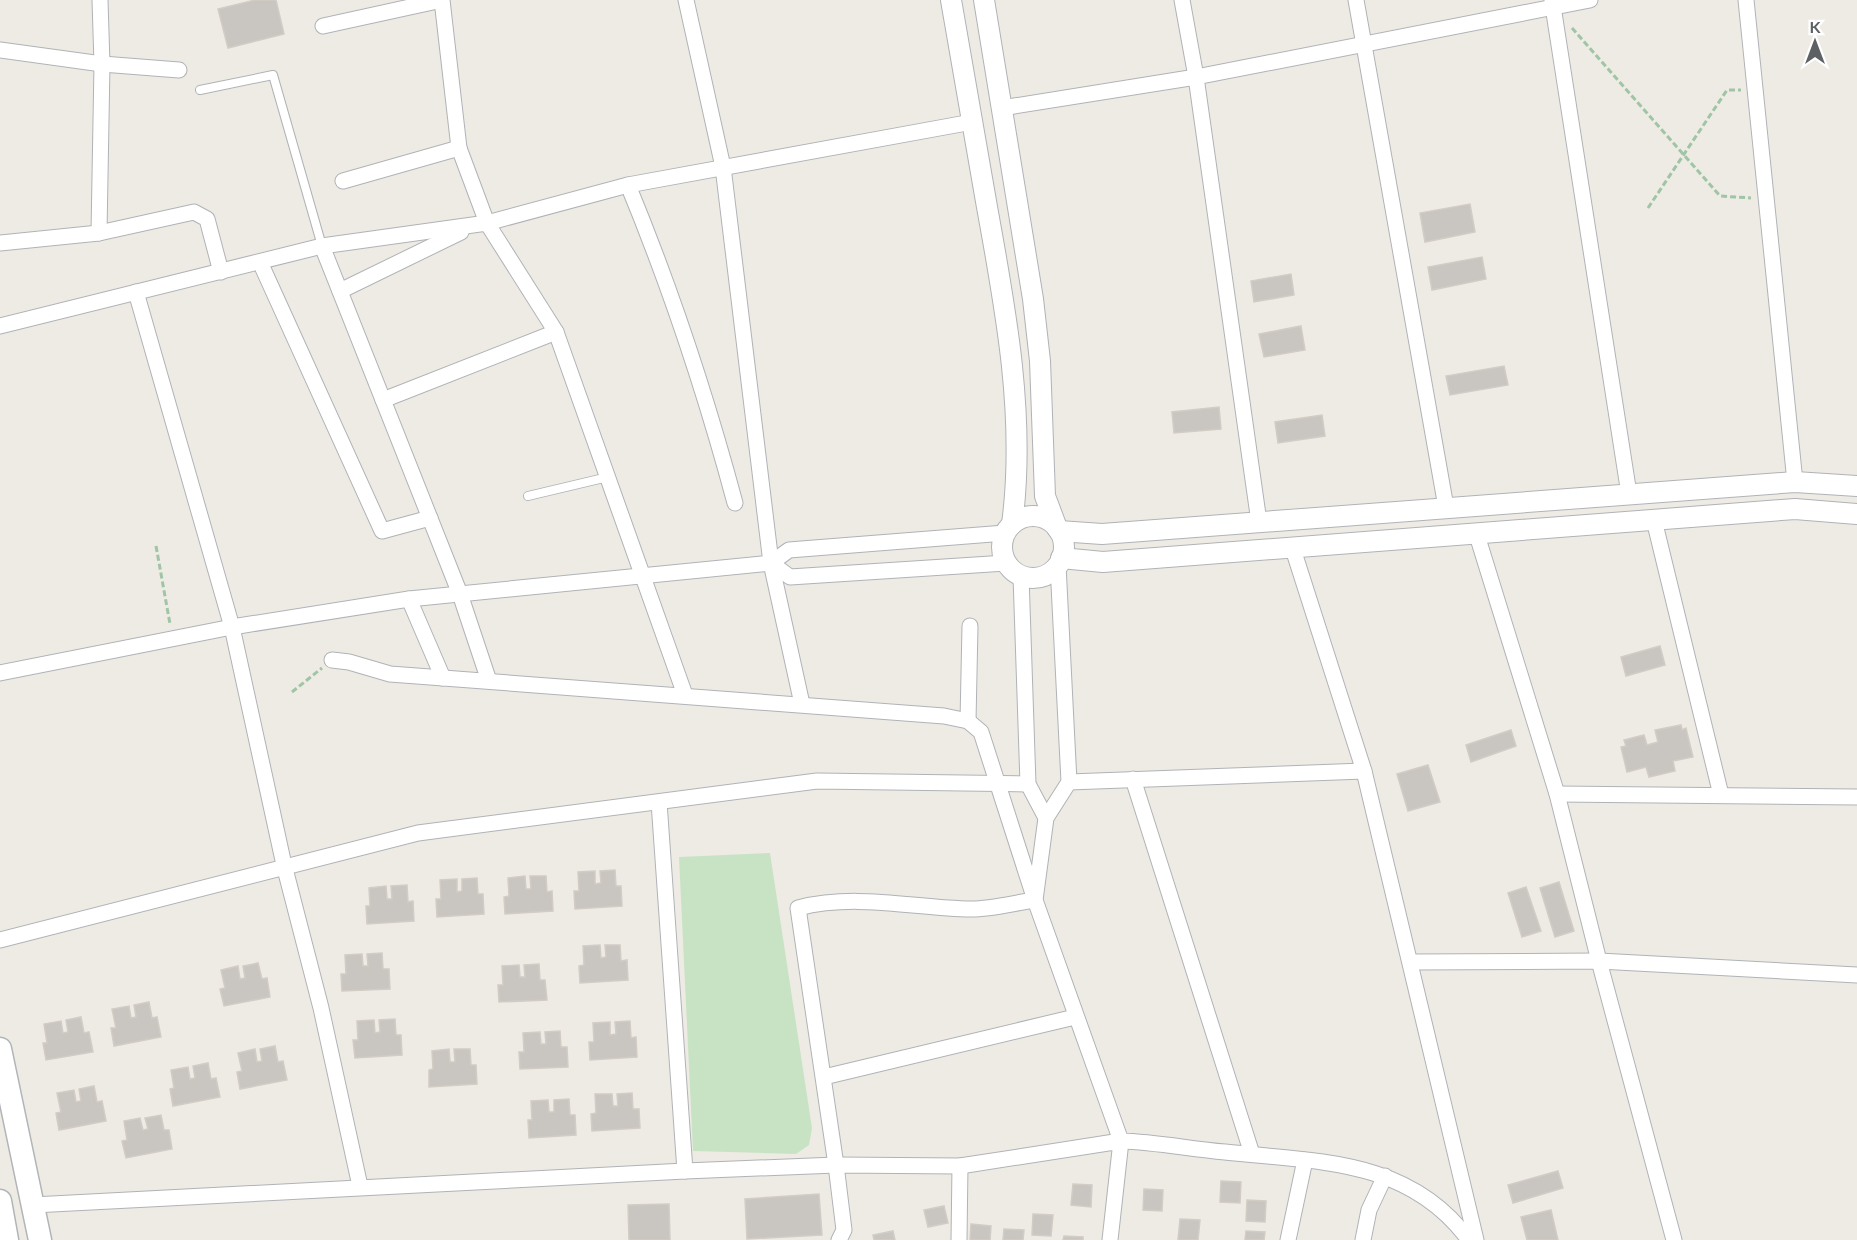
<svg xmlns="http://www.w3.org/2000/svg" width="1857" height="1240" font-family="Lato,sans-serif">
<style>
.green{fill:#c8e3c4}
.building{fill:#c9c6c2;stroke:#d2ccc4;stroke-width:1.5}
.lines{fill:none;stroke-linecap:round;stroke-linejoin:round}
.service-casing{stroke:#b0b3b6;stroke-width:10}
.minor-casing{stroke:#b0b3b6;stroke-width:17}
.tertiary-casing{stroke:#b0b3b6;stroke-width:22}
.secondary-casing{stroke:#b1b5b8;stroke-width:25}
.path{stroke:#a0c5a6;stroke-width:3;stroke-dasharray:6 3;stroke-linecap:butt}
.service{stroke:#fff;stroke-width:8}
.minor{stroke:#fff;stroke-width:15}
.tertiary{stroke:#fff;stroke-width:20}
.secondary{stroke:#fff;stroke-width:22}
</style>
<rect width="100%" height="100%" fill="#eeebe5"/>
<!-- green -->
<polygon class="green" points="770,853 812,1128 809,1145 796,1154 693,1151 679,857"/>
<!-- building -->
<g class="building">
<polygon points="255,0 276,0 284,34 228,48 218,9"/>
<polygon points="1470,204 1475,232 1425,242 1420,213"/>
<polygon points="1482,257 1486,279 1432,290 1428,267"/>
<polygon points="1291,274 1294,295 1254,302 1251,281"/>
<polygon points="1301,326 1305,350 1264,357 1259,334"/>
<polygon points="1504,366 1508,385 1450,395 1446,376"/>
<polygon points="1219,407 1221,429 1174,433 1172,412"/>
<polygon points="1322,415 1325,436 1278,443 1275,422"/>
<polygon points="1660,646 1665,665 1626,676 1621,657"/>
<polygon points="1681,725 1682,730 1686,728 1693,757 1673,761 1675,771 1649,777 1646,767 1627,772 1621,747 1626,746 1624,740 1644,735 1647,745 1658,742 1655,730"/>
<polygon points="1511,730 1516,746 1471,762 1466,745"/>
<polygon points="1428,765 1440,802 1408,811 1397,774"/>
<polygon points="615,870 616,886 621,886 622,906 575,909 574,891 579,891 578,872 595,871 595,884 601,883 600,871"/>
<polygon points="525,876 526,889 531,889 530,876 546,876 547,892 552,891 553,911 505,914 504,897 509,896 508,878"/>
<polygon points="477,878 478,894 483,894 484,914 437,917 436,899 441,899 440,880 457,879 457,892 462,891 462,879"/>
<polygon points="1559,882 1574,931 1555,937 1540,888"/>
<polygon points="407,885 408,902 413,901 414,921 367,924 366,906 370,906 369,888 386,886 387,899 392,899 391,886"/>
<polygon points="1526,887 1541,931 1522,937 1508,893"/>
<polygon points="600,945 601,958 606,957 605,945 620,945 621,961 627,960 628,980 580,983 579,966 584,965 583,946"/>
<polygon points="382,953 383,969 389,969 390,989 342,991 341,974 346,974 345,955 362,954 363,966 368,966 367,954"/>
<polygon points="258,963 262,979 267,978 270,997 224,1006 220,989 225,988 221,970 238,966 240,979 245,978 243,966"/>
<polygon points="539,964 540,980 545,980 547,1000 499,1002 498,985 503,985 502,966 519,965 520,977 525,977 524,965"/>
<polygon points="149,1002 152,1018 157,1017 161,1037 114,1046 111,1028 116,1028 112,1009 129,1006 131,1018 136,1017 134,1005"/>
<polygon points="81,1017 84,1033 89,1032 93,1052 46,1060 43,1043 47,1043 44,1024 61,1021 63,1033 68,1032 66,1020"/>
<polygon points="395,1019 396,1035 401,1035 402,1055 355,1058 353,1040 358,1040 357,1021 374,1020 375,1033 380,1032 379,1020"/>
<polygon points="630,1021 631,1038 636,1037 637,1057 590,1060 589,1042 594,1042 593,1023 610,1022 610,1035 616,1034 615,1022"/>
<polygon points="560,1031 561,1047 567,1047 568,1067 520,1069 519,1052 524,1052 523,1033 540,1032 541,1044 546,1044 545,1032"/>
<polygon points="275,1046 278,1062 283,1061 287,1080 240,1089 237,1072 242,1071 238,1053 255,1049 257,1062 262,1061 260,1049"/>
<polygon points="449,1049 450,1062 455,1062 454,1049 470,1049 471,1065 476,1065 477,1084 429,1087 429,1070 433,1069 432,1051"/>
<polygon points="208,1063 211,1079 216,1078 220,1097 173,1106 170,1089 174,1088 171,1070 188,1067 190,1079 195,1078 193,1066"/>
<polygon points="94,1086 97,1102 102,1101 106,1121 59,1130 56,1113 61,1112 57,1093 74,1090 76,1102 81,1101 79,1089"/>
<polygon points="632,1093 633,1109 639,1109 640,1128 592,1131 591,1114 596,1113 595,1094 612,1094 613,1106 618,1106 617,1094"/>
<polygon points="569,1099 570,1115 575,1115 576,1135 529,1138 528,1120 532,1120 531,1101 548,1100 549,1112 554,1112 554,1100"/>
<polygon points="161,1115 164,1130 169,1130 172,1149 126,1158 122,1141 127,1140 124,1121 140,1118 143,1130 148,1129 145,1118"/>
<polygon points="1558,1171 1563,1188 1513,1203 1508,1185"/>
<polygon points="1221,1181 1241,1182 1240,1203 1220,1202"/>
<polygon points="1073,1184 1092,1185 1091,1207 1071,1205"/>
<polygon points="1144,1189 1163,1190 1162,1211 1143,1210"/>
<polygon points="819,1194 822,1235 747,1239 745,1199"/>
<polygon points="1247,1200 1266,1201 1265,1222 1246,1221"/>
<polygon points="669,1204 670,1240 629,1240 628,1205"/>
<polygon points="944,1206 948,1223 928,1227 924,1210"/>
<polygon points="1551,1210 1558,1240 1527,1240 1521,1217"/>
<polygon points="1033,1214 1053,1215 1051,1236 1032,1235"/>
<polygon points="1180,1219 1200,1220 1198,1240 1178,1240"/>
<polygon points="971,1224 991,1226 990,1240 970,1240"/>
<polygon points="1004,1229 1024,1230 1023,1240 1003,1240"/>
<polygon points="893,1231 895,1240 874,1240 873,1235"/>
<polygon points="1246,1231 1265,1232 1264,1240 1245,1240"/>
<polygon points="1064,1236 1083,1237 1083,1240 1063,1240"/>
</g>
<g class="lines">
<defs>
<g id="service">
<polyline points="200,90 273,75 322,246"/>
<polyline points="528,496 608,477"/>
</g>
<g id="minor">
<polyline points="686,0 723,167 771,563 802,704"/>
<polyline points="1182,0 1196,77 1259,522"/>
<polyline points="1356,0 1446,507"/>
<polyline points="1552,0 1629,494"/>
<polyline points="1746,0 1795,482"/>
<polyline points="323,26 442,0 459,148"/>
<polyline points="0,50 102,64 179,70"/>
<polyline points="1002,108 1196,77 1590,0"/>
<polyline points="343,181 459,148 487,223 556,332 685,695"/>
<path d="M628 185C671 289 706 395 735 503"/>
<polyline points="99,233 102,64 100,0"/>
<polyline points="0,243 99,233 194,212 207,219 221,272"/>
<polyline points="322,246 460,594 489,681"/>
<polyline points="260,262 382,531 430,518"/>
<polyline points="340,291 461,232"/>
<polyline points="136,292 232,627 284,865 321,1008 360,1186"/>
<polyline points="0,326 322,246 487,223 628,185 972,122"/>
<polyline points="383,400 556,332"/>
<polyline points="1654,520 1721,795"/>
<polyline points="1476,532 1557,794 1599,961 1674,1240"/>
<polyline points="1292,546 1364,771 1476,1240"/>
<polyline points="771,563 790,577 1006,563"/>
<polyline points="1021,576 1028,784 1046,818"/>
<polyline points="409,599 443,678"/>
<path d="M332 660 349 662 390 674 944 716 968 721 981 732 1035 900 1121 1141C1156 1142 1190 1149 1225 1152 1317 1162 1409 1158 1469 1240"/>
<polyline points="0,673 232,627 409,599 771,563 789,550 1005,533"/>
<polyline points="968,721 970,626"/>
<polyline points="1133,779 1252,1154"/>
<polyline points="1069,782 1364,771"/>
<polyline points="1557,794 1857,797"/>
<polyline points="659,802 685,1171"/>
<polyline points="0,940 418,833 817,781 1028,784"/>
<polyline points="1411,962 1599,961 1857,975"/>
<polyline points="824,1077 1075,1017"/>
<polyline points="33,1205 685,1171 836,1165 960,1166 1121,1141 1110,1240"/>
<path d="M839 1240 844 1230 836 1165 798 908C856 893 913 908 971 909 992 909 1014 903 1035 900L1046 818 1069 782 1058 565"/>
<polyline points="959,1240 960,1166"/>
<polyline points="1288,1240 1305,1160"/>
<polyline points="1363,1240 1369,1210 1385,1176"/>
</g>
<g id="tertiary">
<path d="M951 0C963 69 975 138 987 207 1006 311 1026 419 1012 524"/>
<polyline points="984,0 1033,299 1040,361 1045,496 1057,528"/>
<circle cx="1033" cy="547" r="31"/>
<polyline points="1059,531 1102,534 1795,482 1857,486"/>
<polyline points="1061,558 1103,562 1795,509 1857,514"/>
</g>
<g id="secondary">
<polyline points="0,1049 40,1240"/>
<polyline points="0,1201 7,1240"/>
</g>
</defs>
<!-- service casing -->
<use href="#service" class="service-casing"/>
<!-- minor casing -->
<use href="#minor" class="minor-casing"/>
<!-- tertiary casing -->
<use href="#tertiary" class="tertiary-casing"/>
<!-- secondary casing -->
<use href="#secondary" class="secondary-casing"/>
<!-- path -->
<g class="path">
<polyline points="1572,28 1720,196 1751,198"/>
<polyline points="1648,208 1727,90 1741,90"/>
<polyline points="156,546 170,624"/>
<polyline points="292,692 322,668"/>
</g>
<!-- service -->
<use href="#service" class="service"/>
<!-- minor -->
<use href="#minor" class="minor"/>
<!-- tertiary -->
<use href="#tertiary" class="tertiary"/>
<!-- secondary -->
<use href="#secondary" class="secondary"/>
</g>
<!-- north arrow -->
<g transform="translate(1815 42)" stroke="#ffffff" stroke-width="4.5" paint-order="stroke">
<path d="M0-4.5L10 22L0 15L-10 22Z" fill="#5d6164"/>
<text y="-9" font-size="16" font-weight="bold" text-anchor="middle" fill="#5d6164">K</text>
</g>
</svg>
